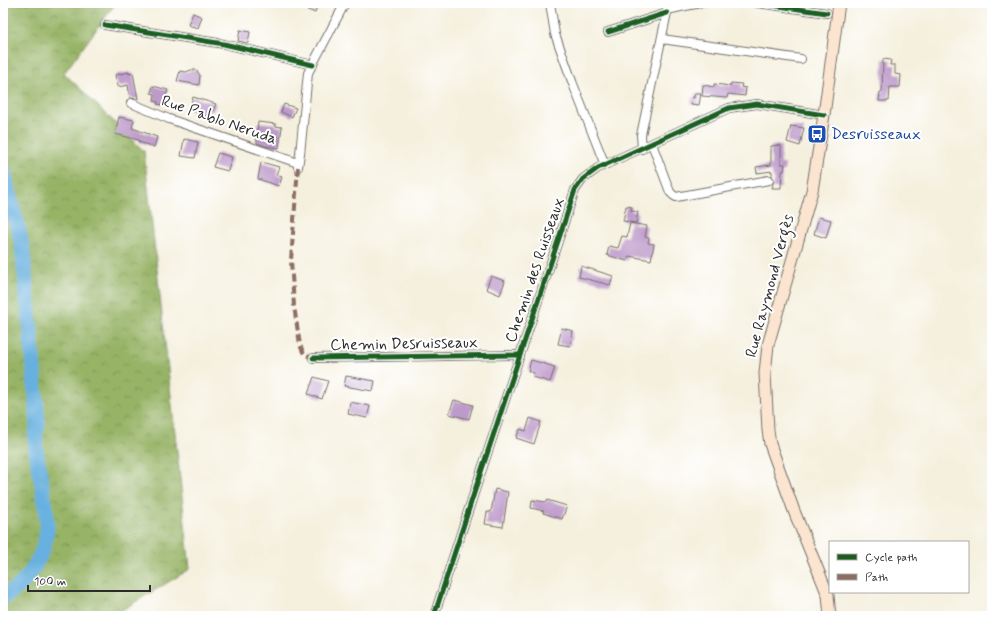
<svg xmlns="http://www.w3.org/2000/svg" width="995" height="619" font-family="Mynerve,sans-serif">
<style>
.forest{fill:url(#forest-crowns);stroke:#617048}
.lines{fill:none;stroke-linecap:round;stroke-linejoin:round}
.river{stroke:#67b0df;stroke-width:15}
.building{fill:#be9acb}
.minor-casing{stroke:#72706a;stroke-width:10}
.secondary-casing{stroke:#72706a;stroke-width:13}
.minor{stroke:#fff;stroke-width:8}
.secondary{stroke:#fce5d0;stroke-width:11}
.quiet{stroke:#8d6e63;stroke-width:4;stroke-dasharray:8 4;stroke-linecap:butt}
.cycleway-casing{stroke:#fff;stroke-width:8}
.cycleway{stroke:#1b5e20;stroke-width:5}
.labels{text-anchor:middle;dominant-baseline:central;stroke-width:4;stroke-linejoin:round;paint-order:stroke}
.street-label{font-size:16px;fill:#2b2b2b;stroke:#fff}
.transit-label{font-size:16px;fill:#164399;stroke:#fff;text-anchor:start}
</style>
<defs>
<pattern id="forest-crowns" width="20" height="18" patternUnits="userSpaceOnUse"><rect width="20" height="18" fill="#97b466"/><path d="M2 6a3 3 0 1 1 6 0M12 15a3 3 0 1 1 6 0" fill="none" stroke="#7b9354"/></pattern>
</defs>
<rect width="100%" height="100%" fill="#fff"/>
<filter id="ink" filterUnits="userSpaceOnUse"><feTurbulence type="fractalNoise" baseFrequency=".025" numOctaves="2"/><feDisplacementMap in="SourceGraphic" scale="8" xChannelSelector="R" yChannelSelector="G"/><feConvolveMatrix kernelMatrix="1 2 1 2 8 2 1 2 1" color-interpolation-filters="sRGB"/></filter>
<filter id="wash" filterUnits="userSpaceOnUse"><feTurbulence type="fractalNoise" baseFrequency=".012" numOctaves="4" result="noise"/><feDisplacementMap in="SourceGraphic" scale="16" xChannelSelector="R" yChannelSelector="G"/><feGaussianBlur stdDeviation="0.9" result="paint"/><feColorMatrix in="noise" values="0 0 0 0 0 0 0 0 0 0 0 0 0 0 0 0 0 1.4 0 .05"/><feComposite in="paint" operator="in"/></filter>
<g filter="url(#wash)">
<rect width="100%" height="100%" fill="#f5f0de"/>
<!-- forest -->
<polygon class="forest" points="3,3 116,3 64,73 144,151 190,569 112,616 3,616"/>
<g class="lines">
<!-- river -->
<path class="river" d="M3 169 22 244 32 345 38 424C33 438 36 453 39 467 41 485 47 504 47 522 48 544 36 569 20 585 15 590 9 594 3 598"/>
</g>
<g id="blocks">
<!-- building -->
<g class="building">
<polygon points="291,3 318,3 315,13"/>
<polygon points="193,13 202,17 198,28 188,25"/>
<polygon points="240,30 250,32 248,43 238,41"/>
<polygon points="883,59 891,60 890,65 895,65 895,74 901,75 900,87 890,87 889,101 879,101 880,92 882,92"/>
<polygon points="191,70 196,70 200,75 199,85 177,81 180,71 186,72"/>
<polygon points="129,72 129,74 133,73 138,99 130,98 128,85 118,87 115,75"/>
<polygon points="731,83 742,84 741,87 746,88 745,96 728,94 727,98 702,96 703,85 714,87 714,84 731,86"/>
<polygon points="153,86 168,90 163,105 157,104 158,102 154,101 155,94 151,93"/>
<polygon points="695,93 701,93 699,105 691,104 692,97 694,98"/>
<polygon points="193,97 216,104 213,111 210,110 207,119 198,116 197,112 189,110"/>
<polygon points="284,104 296,108 292,117 281,112"/>
<polygon points="119,117 134,120 132,128 157,137 154,147 139,142 139,140 115,134"/>
<polygon points="258,122 276,124 275,126 282,127 279,148 265,146 257,143 257,139 256,138"/>
<polygon points="791,126 804,128 800,146 787,142"/>
<polygon points="184,139 198,142 195,158 181,156"/>
<polygon points="781,145 781,164 785,164 784,171 782,171 781,188 772,188 774,179 772,176 772,171 757,173 756,167 771,165 771,146"/>
<polygon points="218,153 232,157 228,171 213,167"/>
<polygon points="261,162 279,167 276,175 282,177 279,186 258,179"/>
<polygon points="626,206 632,207 631,211 638,212 636,223 623,221"/>
<polygon points="819,217 831,220 826,238 814,234"/>
<polygon points="630,223 647,226 645,237 649,238 648,243 654,244 651,260 629,256 627,261 607,255 609,246 618,248 622,236 627,237"/>
<polygon points="581,266 613,276 610,285 579,277"/>
<polygon points="491,276 505,281 500,295 486,289"/>
<polygon points="562,328 573,331 570,346 558,344"/>
<polygon points="531,360 555,367 550,382 533,377 534,373 528,371"/>
<polygon points="346,376 375,381 373,391 344,386"/>
<polygon points="314,377 328,381 322,399 308,394"/>
<polygon points="454,400 473,405 469,419 449,414"/>
<polygon points="350,402 370,406 367,418 348,414"/>
<polygon points="530,418 541,422 534,444 516,438 520,429 526,431"/>
<polygon points="495,489 508,492 503,527 485,524 487,512 491,512"/>
<polygon points="532,500 546,502 547,500 567,506 562,519 543,513 544,511 531,508"/>
</g>
</g>
</g>
<g filter="url(#ink)">
<use href="#blocks" fill-opacity="0" stroke="#72706a" stroke-width="1"/>
<g class="lines">
<defs>
<g id="minor">
<polyline points="550,3 555,34 573,84 605,165"/>
<polyline points="757,3 827,13"/>
<polyline points="667,10 685,6 702,3"/>
<polyline points="105,25 224,44 313,65"/>
<polyline points="608,32 667,13"/>
<polyline points="662,39 801,59"/>
<polyline points="131,103 169,119 298,163"/>
<polyline points="652,144 670,192 673,195 676,197 769,180"/>
<polyline points="642,149 641,135 669,3"/>
<polyline points="298,167 300,154 308,73 345,3"/>
<polyline points="313,358 520,355"/>
<polyline points="434,616 477,484 575,190 583,179 598,168 729,108 757,104 824,115"/>
</g>
<polyline id="secondary" points="830,616 828,595 794,511 770,444 768,430 765,373 768,345 812,191 824,115 839,3"/>
</defs>
<!-- minor casing -->
<use href="#minor" class="minor-casing"/>
<!-- secondary casing -->
<use href="#secondary" class="secondary-casing"/>
<!-- minor -->
<use href="#minor" class="minor"/>
<!-- secondary -->
<use href="#secondary" class="secondary"/>
<!-- quiet -->
<polyline class="quiet" points="298,167 291,260 294,306 300,345 304,354 313,358"/>
<defs>
<g id="cycleway">
<polyline points="757,3 827,13"/>
<polyline points="105,25 224,44 313,65"/>
<polyline points="608,32 667,13"/>
<polyline points="313,358 520,355"/>
<polyline points="434,616 477,484 575,190 583,179 598,168 729,108 757,104 824,115"/>
</g>
</defs>
<!-- cycleway casing -->
<use href="#cycleway" class="cycleway-casing"/>
<!-- cycleway -->
<use href="#cycleway" class="cycleway"/>
</g>
</g>
<!-- icons -->
<defs>
<symbol id="bus-square" viewBox="-11 -11 22 22"><rect x="-9" y="-9" width="18" height="18" rx="4" fill="#1a4fb4" stroke="#fff"/><path d="M-5-6H5V4H4V6H2V4H-2V6H-4V4H-5ZM-3.5-4V0h7V-4ZM-3.5 1.2v1.5H-2V1.2ZM2 1.2v1.5H3.5V1.2Z" fill="#fff"/></symbol>
</defs>
<g fill-rule="evenodd">
<use href="#bus-square" x="806" y="123" width="22" height="22"/>
</g>
<g class="labels">
<!-- street labels -->
<g class="street-label">
<text transform="translate(219 120) rotate(19)">Rue Pablo Neruda</text>
<text transform="translate(535 270) rotate(-71)">Chemin des Ruisseaux</text>
<text transform="translate(770 286) rotate(-75)">Rue Raymond Vergès</text>
<text transform="translate(404 344) rotate(-1)">Chemin Desruisseaux</text>
</g>
<!-- transit labels -->
<g class="transit-label">
<text x="831" y="134">Desruisseaux</text>
</g>
</g>
<!-- margin -->
<rect width="995" height="619" fill="none" stroke="#fff" stroke-width="16"/>
<!-- legend -->
<rect x="829" y="541" width="140" height="52" fill="#ffffff" stroke="#aaaaaa"/>
<rect x="837" y="554" width="20" height="6" fill="#1b5e20" stroke="#aaaaaa"/>
<text x="865" y="561" font-size="12" fill="#2b2b2b">Cycle path</text>
<rect x="837" y="574" width="20" height="6" fill="#8d6e63" stroke="#aaaaaa"/>
<text x="865" y="581" font-size="12" fill="#2b2b2b">Path</text>
<!-- scale -->
<path d="M28 585v6h122v-6" fill="none" stroke="#2b2b2b" stroke-width="2"/>
<text x="34" y="585" font-size="12" fill="#2b2b2b" stroke="#ffffff" stroke-width="3" paint-order="stroke">100 m</text>
</svg>
